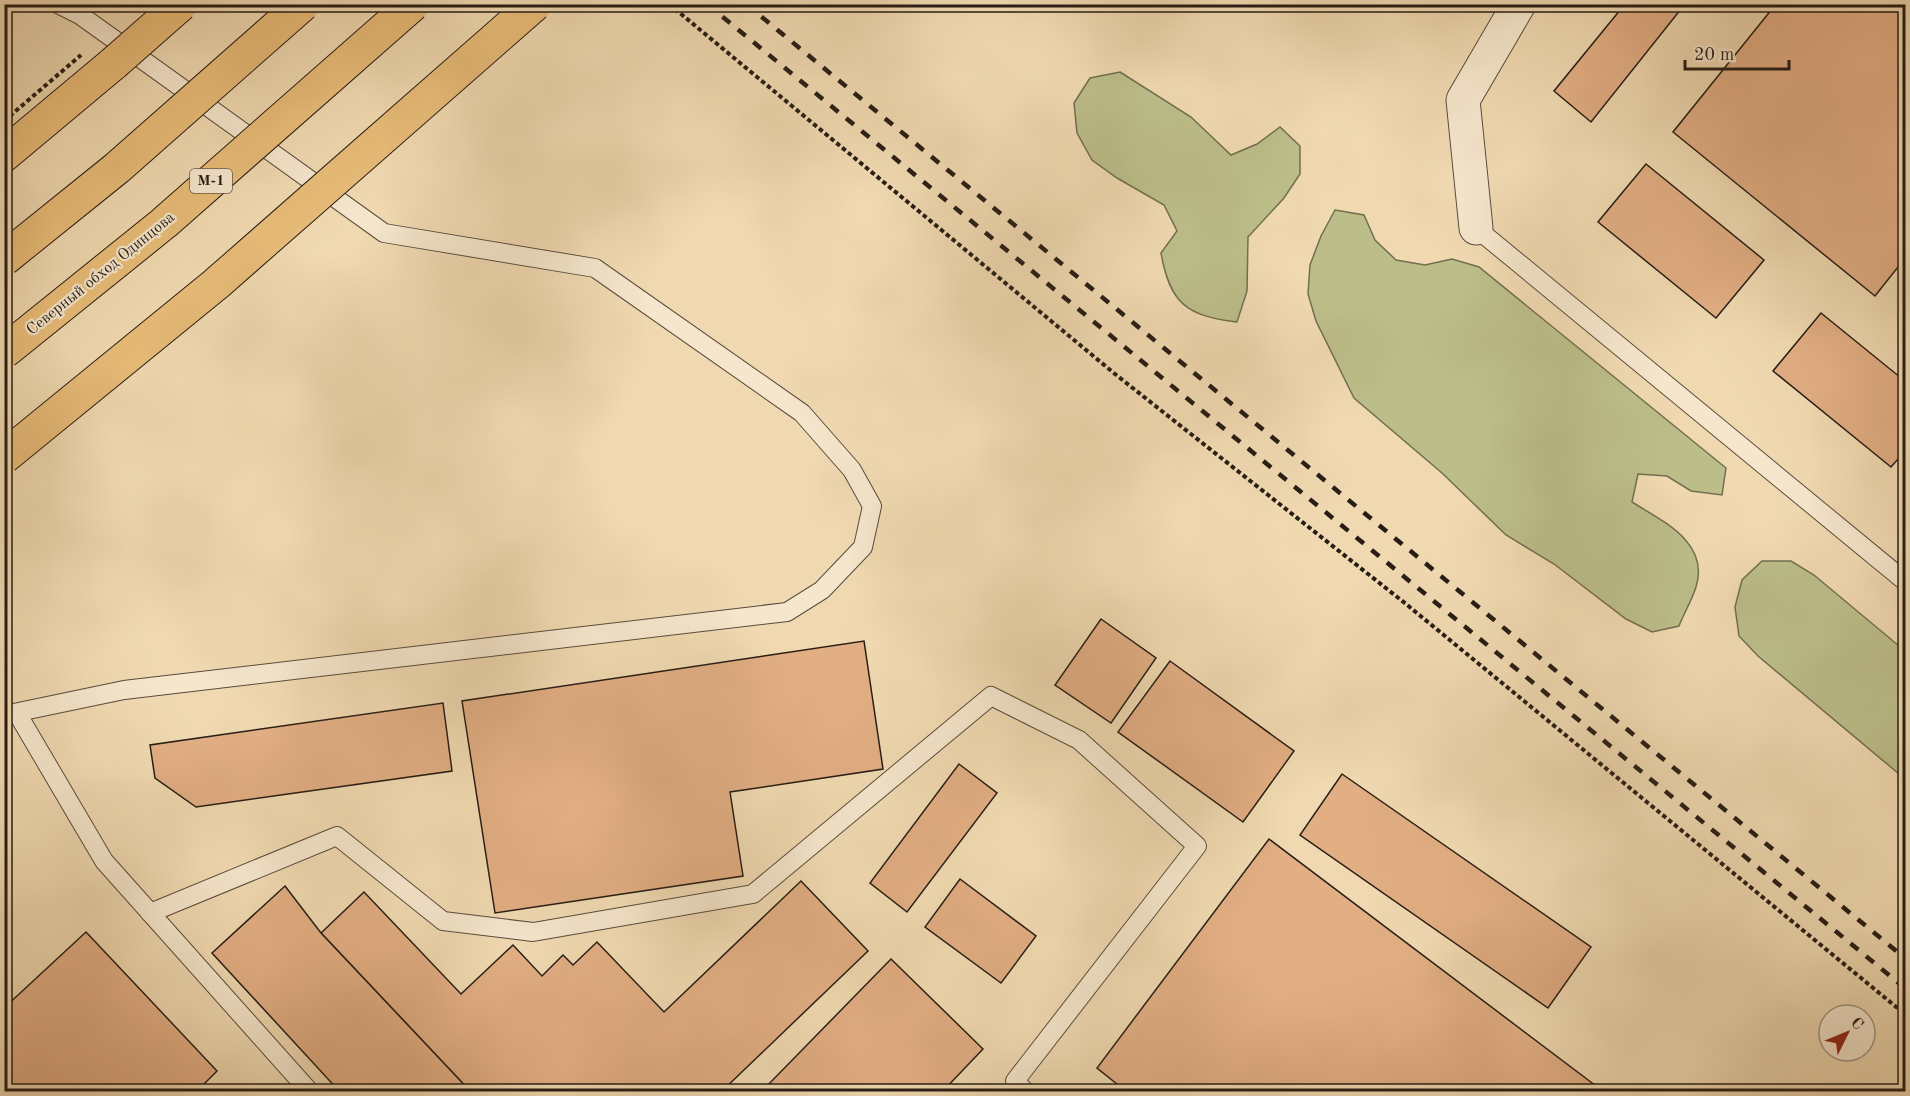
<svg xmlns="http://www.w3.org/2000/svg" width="1910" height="1096" font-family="'Old Standard TT',serif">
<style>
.green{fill:#bcbe8a;stroke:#726e50;stroke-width:1.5}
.building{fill:#e2ae84;stroke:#271d15;stroke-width:1.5}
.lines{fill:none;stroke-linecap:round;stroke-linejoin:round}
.lane-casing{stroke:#594c3c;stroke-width:20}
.street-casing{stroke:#594c3c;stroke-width:35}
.primary-casing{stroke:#271d15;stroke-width:35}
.path{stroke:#271d15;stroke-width:4;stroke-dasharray:4.5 3;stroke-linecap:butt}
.lane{stroke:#f5e6cc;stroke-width:18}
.street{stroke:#f5e6cc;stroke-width:33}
.primary{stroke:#e8bc78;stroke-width:33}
.rail{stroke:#271d15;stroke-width:4.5;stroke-dasharray:10 10;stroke-linecap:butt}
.primary-bridge-casing{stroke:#271d15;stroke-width:35;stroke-linecap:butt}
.highway-bridge-casing{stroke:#271d15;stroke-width:35;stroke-linecap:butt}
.path-bridge{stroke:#271d15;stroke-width:4;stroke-dasharray:4.5 3;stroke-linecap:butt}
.primary-bridge{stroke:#e8bc78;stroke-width:33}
.highway-bridge{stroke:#e8bc78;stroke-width:33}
.labels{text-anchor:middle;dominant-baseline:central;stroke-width:4.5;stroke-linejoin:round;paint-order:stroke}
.shield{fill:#f5e6cc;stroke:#65594c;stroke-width:1.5}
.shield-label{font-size:15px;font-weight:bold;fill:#271d15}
.street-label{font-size:16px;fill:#271d15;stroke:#f5e6cc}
</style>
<rect width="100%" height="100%" fill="#f0d9b1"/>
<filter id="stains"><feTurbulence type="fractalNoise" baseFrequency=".00333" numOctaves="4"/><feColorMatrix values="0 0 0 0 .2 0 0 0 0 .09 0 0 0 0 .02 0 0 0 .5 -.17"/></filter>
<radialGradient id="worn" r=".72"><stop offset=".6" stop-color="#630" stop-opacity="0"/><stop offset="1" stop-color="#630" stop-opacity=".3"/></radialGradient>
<!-- green -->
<g class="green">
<path d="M1120 72 1191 117 1231 155 1257 144 1280 127 1300 146V174L1284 198 1248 237 1247 291 1237 322C1187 316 1170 304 1161 253L1177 231 1164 205 1117 178 1092 160 1077 133 1074 103 1090 78Z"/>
<path d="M1335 210 1364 215 1375 240 1396 260 1425 265 1452 259 1479 267 1726 468 1722 495 1691 491 1667 476 1638 474 1632 502C1662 521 1710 542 1696 587 1692 600 1684 613 1679 626L1652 632 1626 619 1554 564 1506 535 1442 473 1354 398 1316 321 1308 294 1310 265 1321 236Z"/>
<polygon points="1762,561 1791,561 1814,575 1905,651 1905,779 1758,656 1739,636 1735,607 1742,580"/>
</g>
<!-- building -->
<g class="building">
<polygon points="1625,4 1685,4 1591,122 1554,91"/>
<polygon points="1776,4 1906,4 1906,257 1875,296 1673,132"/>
<polygon points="1646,164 1764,260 1716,318 1598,222"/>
<polygon points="1821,313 1906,382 1906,450 1891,467 1773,371"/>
<polygon points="1101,619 1156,658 1111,723 1055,685"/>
<polygon points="864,641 883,769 730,792 743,876 495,913 462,701"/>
<polygon points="1170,661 1294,751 1243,822 1118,732"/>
<polygon points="443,703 452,771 196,807 155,778 150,745"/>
<polygon points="959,764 997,793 907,912 870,883"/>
<polygon points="1342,774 1591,947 1548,1008 1300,835"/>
<polygon points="1269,839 1604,1092 1127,1092 1097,1068"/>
<polygon points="960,879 1036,936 1001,983 925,927"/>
<polygon points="801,881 868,951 721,1092 471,1092 321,933 364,892 461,994 513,945 542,976 563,955 573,965 597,942 664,1012"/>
<polygon points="285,886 321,933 471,1092 340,1092 212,953"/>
<polygon points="86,932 217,1071 196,1092 4,1092 4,1008"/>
<polygon points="891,959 983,1049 942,1092 761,1092"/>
</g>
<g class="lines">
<defs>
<g id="lane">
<polyline points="1476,228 1906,582"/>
<polyline points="17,713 104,861 310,1092"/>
<polyline points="4,715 124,690 787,612 822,590 863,547 872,506 852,470 802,413 595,268 384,233 80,15 58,4"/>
<polyline points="150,913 337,836 443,921 533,932 753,894 991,696 1079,740 1197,846 1015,1081 1026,1092"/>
</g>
<polyline id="street" points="1476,228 1463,100 1519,4"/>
<polyline id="primary" points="4,155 114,63"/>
</defs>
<!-- lane casing -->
<use href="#lane" class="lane-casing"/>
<!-- street casing -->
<use href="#street" class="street-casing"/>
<!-- primary casing -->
<use href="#primary" class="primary-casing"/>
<!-- path -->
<polyline class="path" points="669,4 1115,374 1406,604 1906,1015"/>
<!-- lane -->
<use href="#lane" class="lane"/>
<!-- street -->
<use href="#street" class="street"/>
<!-- primary -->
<use href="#primary" class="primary"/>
<!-- rail -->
<g class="rail">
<polyline points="707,4 1906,989"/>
<polyline points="746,4 1906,959"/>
</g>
<defs>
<g id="primary-bridge">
<polyline points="114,63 181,4"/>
<polyline points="4,457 216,284 535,4"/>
</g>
<g id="highway-bridge">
<polyline points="4,259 117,168 303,4"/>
<polyline points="4,352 164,223 413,4"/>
</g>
</defs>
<!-- primary-bridge casing -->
<use href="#primary-bridge" class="primary-bridge-casing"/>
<!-- highway-bridge casing -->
<use href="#highway-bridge" class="highway-bridge-casing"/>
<!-- path-bridge -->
<polyline class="path-bridge" points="4,121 81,55"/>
<!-- primary-bridge -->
<use href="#primary-bridge" class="primary-bridge"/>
<!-- highway-bridge -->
<use href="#highway-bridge" class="highway-bridge"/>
</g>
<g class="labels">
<!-- shield labels -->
<rect class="shield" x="190" y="169" width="42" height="24" rx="4.5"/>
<g class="shield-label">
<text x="211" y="181">М-1</text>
</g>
<!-- street labels -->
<g class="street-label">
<text transform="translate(101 274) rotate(-39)">Северный обход Одинцова</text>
</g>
</g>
<!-- margin -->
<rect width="1910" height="1096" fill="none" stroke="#f0d9b1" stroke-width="24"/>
<rect x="6" y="6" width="1898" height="1084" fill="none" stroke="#271d15" stroke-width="3"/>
<rect x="12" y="12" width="1886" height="1072" fill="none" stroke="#271d15" stroke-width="1.5"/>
<!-- north arrow -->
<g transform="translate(1847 1033) rotate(47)"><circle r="28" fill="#f5e6cc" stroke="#a39683" stroke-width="1.5"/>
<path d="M0-4.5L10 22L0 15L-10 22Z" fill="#8f2418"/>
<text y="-9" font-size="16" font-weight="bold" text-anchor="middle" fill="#271d15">С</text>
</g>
<!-- scale -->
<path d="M1685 60v9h104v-9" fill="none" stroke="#271d15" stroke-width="3"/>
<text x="1694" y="60" font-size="18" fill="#271d15" stroke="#f5e6cc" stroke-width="4.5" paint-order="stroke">20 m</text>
<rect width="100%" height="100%" filter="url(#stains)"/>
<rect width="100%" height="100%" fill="url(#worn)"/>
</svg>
